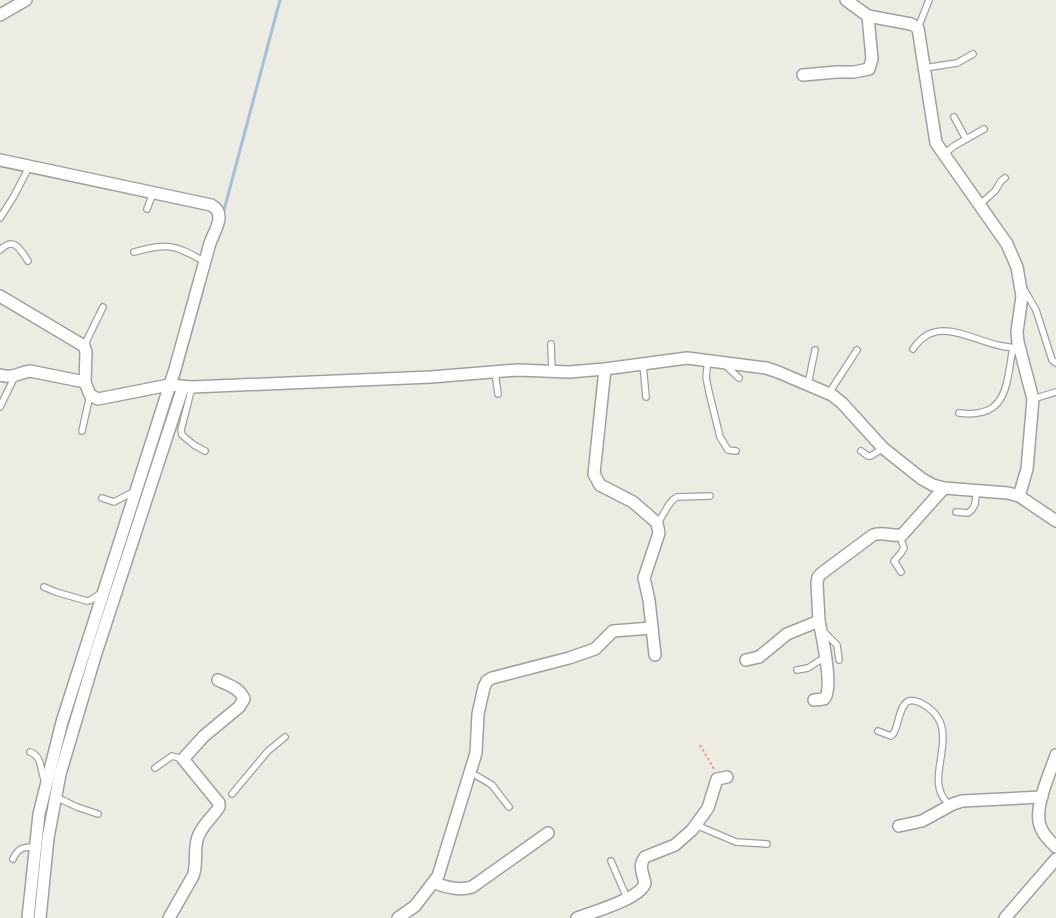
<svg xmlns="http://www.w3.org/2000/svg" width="1056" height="918" font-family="Arial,sans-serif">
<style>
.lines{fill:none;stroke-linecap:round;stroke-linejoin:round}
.stream{stroke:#a5c0d8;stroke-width:3}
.service-casing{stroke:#a0a0a0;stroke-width:8}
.minor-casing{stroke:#a0a0a0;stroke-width:14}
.path{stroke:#f09c6f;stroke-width:2;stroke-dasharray:2.5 2.5;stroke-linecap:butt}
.service{stroke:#fff;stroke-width:5.5}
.minor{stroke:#fff;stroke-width:11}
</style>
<rect width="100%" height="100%" fill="#edece2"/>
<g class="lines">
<!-- stream -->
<g class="stream">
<polyline points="223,214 280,0"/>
<polyline points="177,383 204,285"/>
<polyline points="127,540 176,389"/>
<polyline points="43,828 48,802"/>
<polyline points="34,918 38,879"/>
</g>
<defs>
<g id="service">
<polyline points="918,28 929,0"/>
<polyline points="924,68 957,63 973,54"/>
<polyline points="954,117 966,139"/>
<polyline points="944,154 954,146 984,129"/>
<polyline points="979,205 995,191 1001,181 1005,178"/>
<polyline points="147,209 153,193"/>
<polyline points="0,218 14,196 29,167"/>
<path d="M0 250C14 236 20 249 28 261"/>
<path d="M134 252C168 243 174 244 205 262"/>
<polyline points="1025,291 1036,310 1052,360 1056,363"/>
<polyline points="551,344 552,371"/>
<polyline points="84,346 103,307"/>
<path d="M913 349C940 307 983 352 1020 347"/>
<polyline points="708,360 706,377 709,392 720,437 728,450 736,451"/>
<polyline points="643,364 646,397"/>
<polyline points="724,364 739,378"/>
<polyline points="495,372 498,394"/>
<polyline points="808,384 815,350"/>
<polyline points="192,387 181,430 182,435 194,445 205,451"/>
<polyline points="829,393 857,350"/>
<polyline points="1033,399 1056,392"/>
<polyline points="0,407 15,376"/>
<path d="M959 413C1009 419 1006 383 1013 348"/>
<polyline points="82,431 90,395"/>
<polyline points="861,451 868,456 871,456 883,448"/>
<polyline points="102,498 114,502 135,491"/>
<path d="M956 512 968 513C976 508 976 500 976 491"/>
<path d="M657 523C665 515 667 502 677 497L710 496"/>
<polyline points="900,536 904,548 901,553 894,561 901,572"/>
<polyline points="44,587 56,592 87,601 91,600 101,593"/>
<polyline points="823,631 837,645 839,660"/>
<polyline points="797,670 808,668 825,657"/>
<path d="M878 731 891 736 893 734C899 726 898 709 907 702 911 699 917 701 921 703 970 729 917 779 950 805"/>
<path d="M30 752C43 756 40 773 46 784"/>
<polyline points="155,768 172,756 183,759"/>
<polyline points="477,776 492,785 509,807"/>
<polyline points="232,794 268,751 285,737"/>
<polyline points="56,797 77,807 98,814"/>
<polyline points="696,825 736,842 767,844"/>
<path d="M13 859C18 848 24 846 35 848"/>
<polyline points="611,861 627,898"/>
</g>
<g id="minor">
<polyline points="846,0 868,16 911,24 918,28 936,143 1007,244 1017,267 1022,296 1017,332 1018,342 1033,399 1027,469 1019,496"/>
<polyline points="0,15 26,0"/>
<polyline points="803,75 837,72 854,72 869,69 872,59 868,16"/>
<path d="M0 160 211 205C227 213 215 230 210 243L175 369 62 722 39 814 28 918"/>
<polyline points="0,296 84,346 86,352 85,382 90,395 98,399 169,385 192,387 431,377 517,370 569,372 605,369 687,358 766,368 778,372 832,395 842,403 883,448 922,479 933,485 944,488 1008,493 1019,496 1056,521"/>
<polyline points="605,369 594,474 600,485 633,502 648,515 657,523 659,533 644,578 649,600 655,655"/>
<path d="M0 375C14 379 17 373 30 371L85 382"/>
<path d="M746 660 759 657 787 634 819 621 817 583 818 577 822 573 873 535C883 531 892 537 902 535L944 488"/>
<path d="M814 700 824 699C834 689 822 636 819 621"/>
<path d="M1056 755C1050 774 1032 810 1041 828 1044 836 1050 841 1056 847"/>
<polyline points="899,826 922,821 953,804 962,801 1042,797"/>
<path d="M434 883C447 887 459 891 472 887L548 833"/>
<polyline points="40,918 48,838 60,774 96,653 183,387"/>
<path d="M169 918 193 876C198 864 193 849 198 837 202 825 213 817 219 807V803L183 759 204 736 239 707 244 699C240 688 228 685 218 680"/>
<polyline points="398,918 415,906 438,876 476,753 478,714 484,687 487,681 492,678 569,658 595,649 613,631 652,628"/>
<path d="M577 918C592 912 641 899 645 883 643 874 638 865 645 857L675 845 692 830 708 808 717 779 727 777"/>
<polyline points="1005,918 1056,859"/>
</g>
</defs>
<!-- service casing -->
<use href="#service" class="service-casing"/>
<!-- minor casing -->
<use href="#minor" class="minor-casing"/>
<!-- path -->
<polyline class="path" points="700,745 714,769"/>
<!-- service -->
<use href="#service" class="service"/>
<!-- minor -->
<use href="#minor" class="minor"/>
</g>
</svg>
